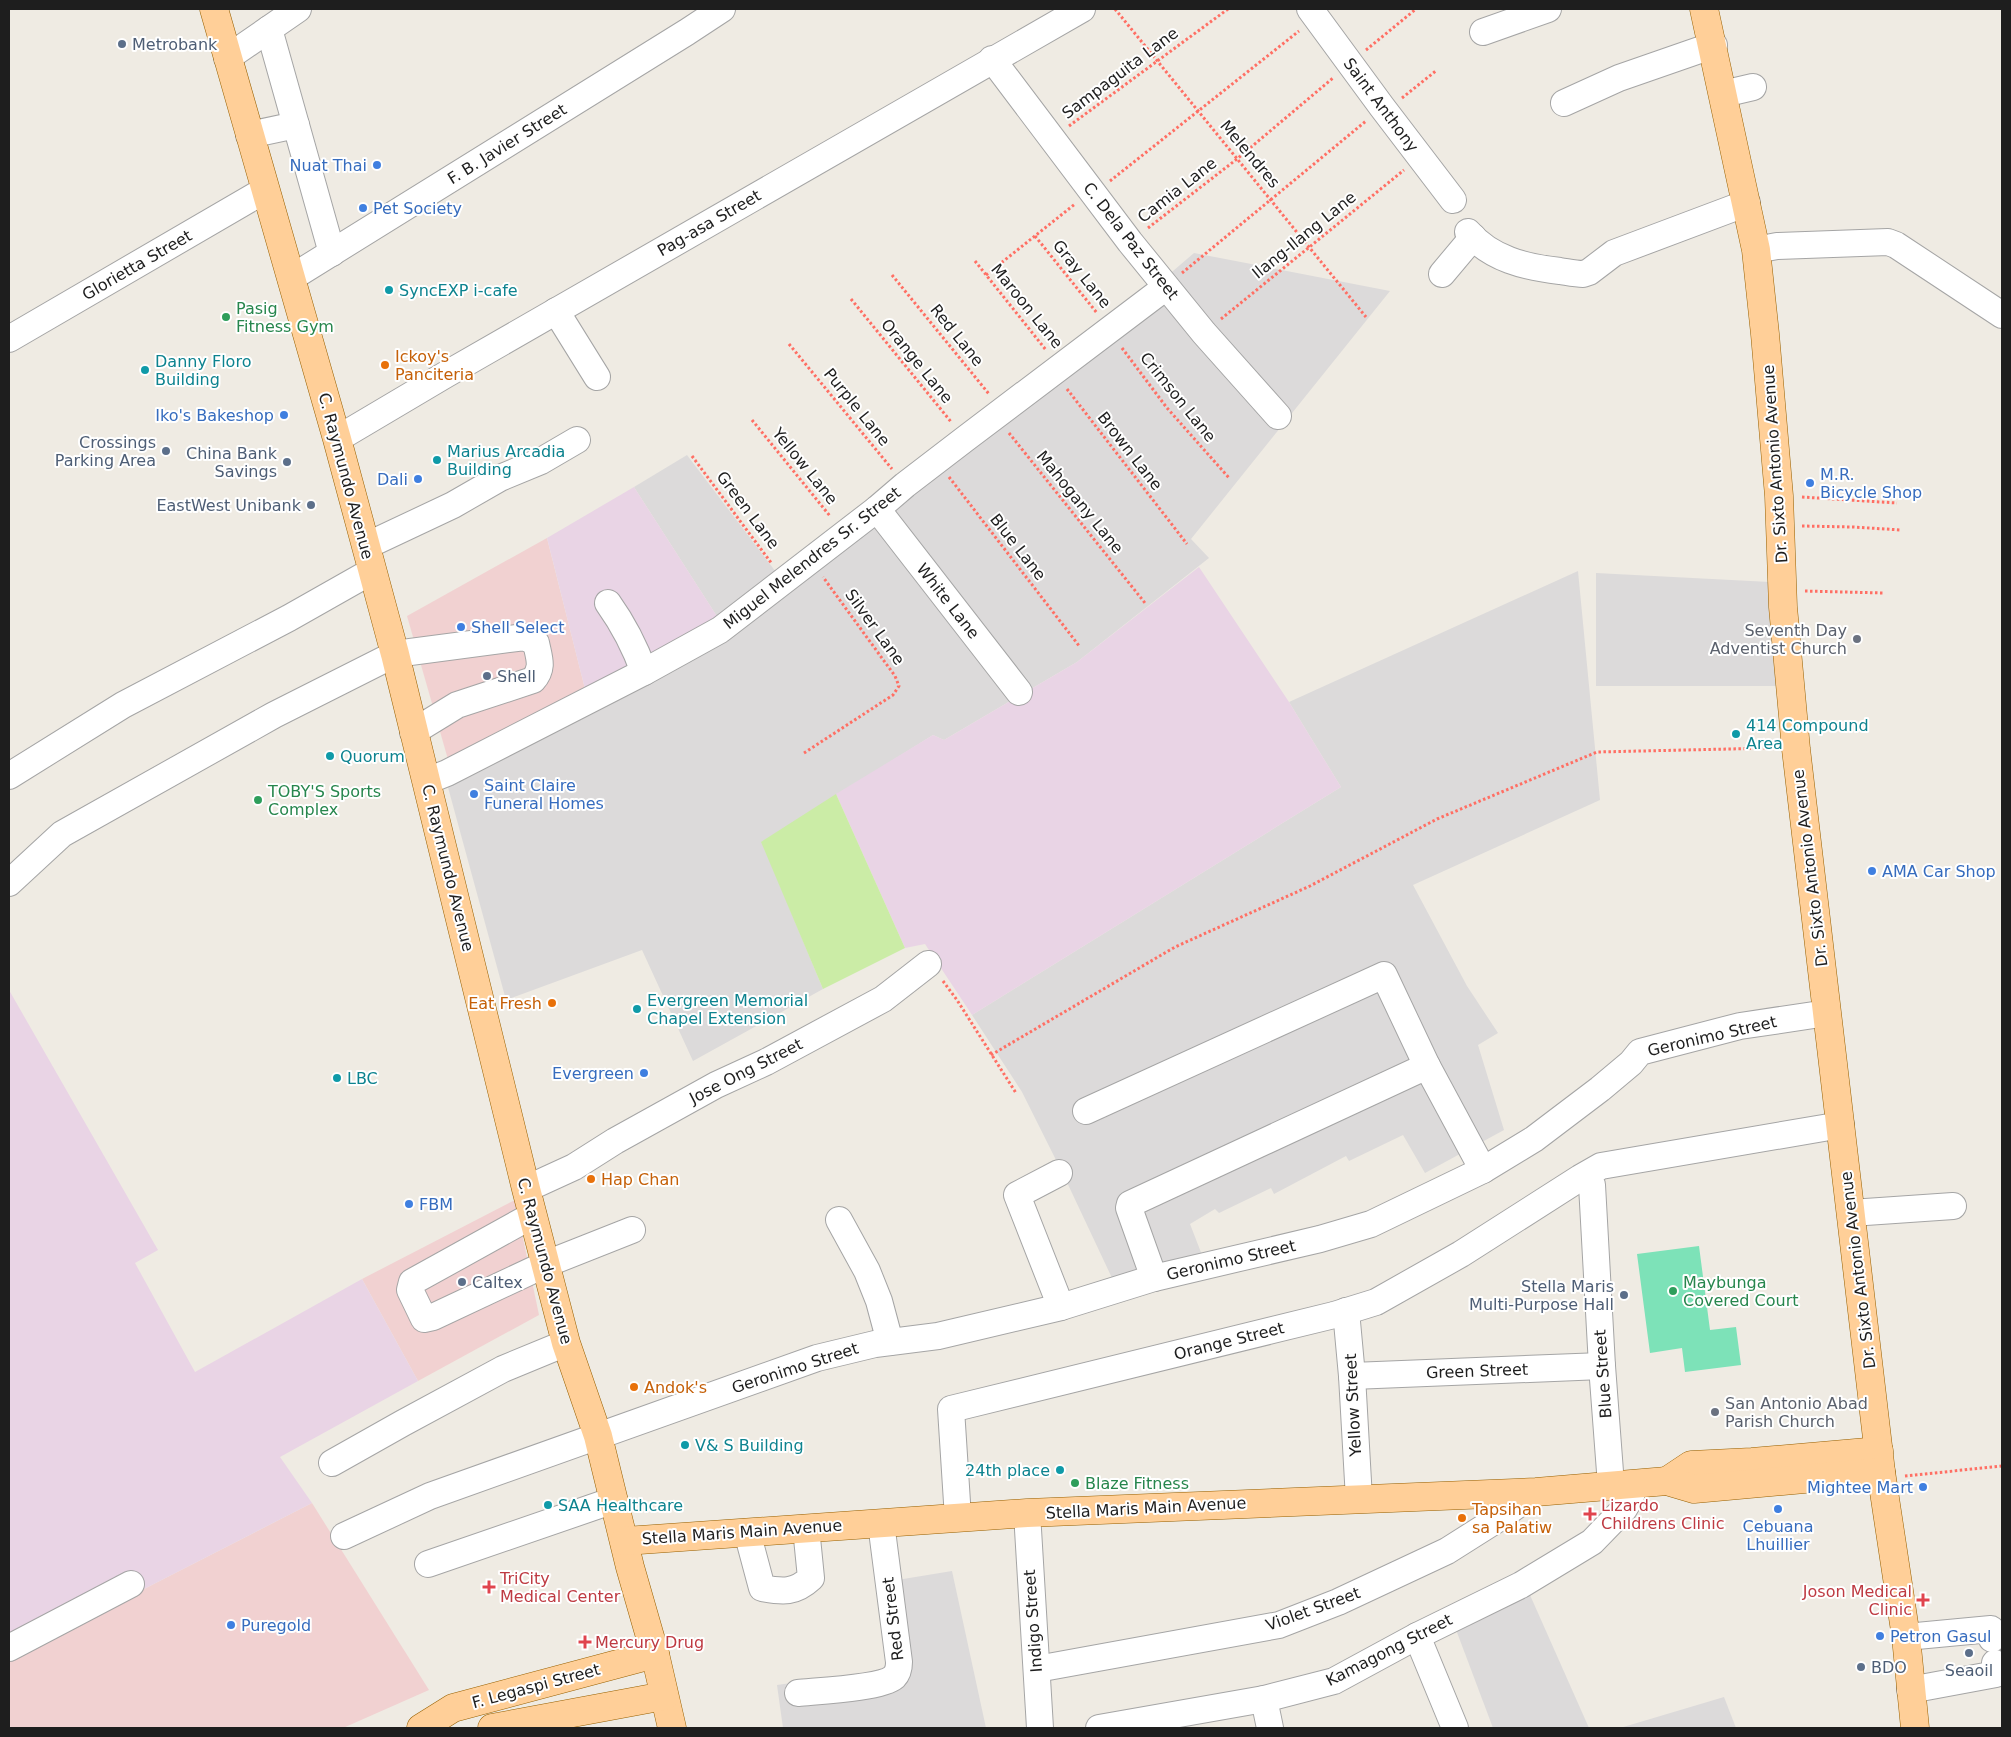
<svg xmlns="http://www.w3.org/2000/svg" width="2011" height="1737" font-family="'DejaVu Sans',sans-serif">
<style>
.residential{fill:#dcdada}
.commercial{fill:#f1d1d1}
.industrial{fill:#e9d4e5}
.grass{fill:#cbeca6}
.pitch{fill:#7de2b8}
.lines{fill:none;stroke-linecap:round;stroke-linejoin:round}
.minor-casing{stroke:#a5a5a5;stroke-width:28}
.major-casing{stroke:#976000;stroke-width:29}
.path{stroke:#ff6f64;stroke-width:3;stroke-dasharray:2.5 2.5;stroke-linecap:butt}
.minor{stroke:#fff;stroke-width:26}
.major{stroke:#ffcf98;stroke-width:28}
.service-dot{fill:#5c6f8a;stroke:#fff;stroke-width:2}
.shop-dot{fill:#3f7fe0;stroke:#fff;stroke-width:2}
.culture-dot{fill:#0f9aa8;stroke:#fff;stroke-width:2}
.leisure-dot{fill:#2e9e5b;stroke:#fff;stroke-width:2}
.food-dot{fill:#e8710a;stroke:#fff;stroke-width:2}
.worship-dot{fill:#6b7280;stroke:#fff;stroke-width:2}
.health-dot{fill:#e0444e;stroke:#fff;stroke-width:2}
.labels{text-anchor:middle;dominant-baseline:central;stroke-width:4;stroke-linejoin:round;paint-order:stroke}
.service-label{font-size:16px;fill:#4e5e75;stroke:#fff;text-anchor:start}
.street-label{font-size:16px;fill:#1e1e1e;stroke:#fff}
.shop-label{font-size:16px;fill:#366cbe;stroke:#fff;text-anchor:start}
.culture-label{font-size:16px;fill:#0d838f;stroke:#fff;text-anchor:start}
.leisure-label{font-size:16px;fill:#27864d;stroke:#fff;text-anchor:start}
.food-label{font-size:16px;fill:#c56008;stroke:#fff;text-anchor:start}
.worship-label{font-size:16px;fill:#5b616d;stroke:#fff;text-anchor:end}
.health-label{font-size:16px;fill:#be3a42;stroke:#fff;text-anchor:start}
</style>
<rect width="100%" height="100%" fill="#efebe3"/>
<!-- residential -->
<g class="residential">
<polygon points="1194,253 1390,291 1191,539 1209,558 1077,662 944,740 933,735 762,842 823,989 693,1061 642,950 506,1000 446,780 635,684 1060,368"/>
<polygon points="687,455 779,576 720,621 634,487"/>
<polygon points="1578,571 1600,800 1413,885 1467,986 1498,1033 1478,1045 1504,1130 1425,1173 1403,1135 1349,1161 1346,1156 1274,1194 1271,1188 1219,1213 1215,1209 1190,1224 1202,1255 1112,1278 1064,1176 1022,1092 972,1015 1341,787 1289,702"/>
<polygon points="1596,573 1770,582 1777,686 1596,686"/>
<polygon points="952,1571 986,1728 783,1728 777,1685 890,1669 891,1581"/>
<polygon points="1530,1595 1589,1728 1493,1728 1455,1627"/>
<polygon points="1724,1697 1736,1728 1620,1728"/>
</g>
<!-- commercial -->
<g class="commercial">
<polygon points="547,538 586,693 449,763 407,616"/>
<polygon points="515,1200 539,1315 418,1381 362,1279"/>
<polygon points="312,1503 429,1690 343,1728 11,1728 9,1724 9,1658"/>
</g>
<!-- industrial -->
<g class="industrial">
<polygon points="634,487 720,621 586,693 547,538"/>
<polygon points="1199,567 1289,702 1341,787 972,1015 925,944 905,948 836,794 933,735 944,740 1077,662"/>
<polygon points="9,990 158,1250 135,1263 195,1372 362,1279 418,1381 280,1457 312,1503 9,1658"/>
</g>
<!-- grass -->
<polygon class="grass" points="836,794 905,948 823,989 761,842"/>
<!-- pitch -->
<polygon class="pitch" points="1699,1246 1710,1330 1736,1327 1741,1365 1685,1372 1682,1348 1650,1353 1637,1254"/>
<g class="lines">
<defs>
<g id="minor">
<polyline points="1310,9 1382,107 1453,200"/>
<polyline points="269,29 332,253"/>
<polyline points="1483,32 1548,9"/>
<polyline points="227,58 298,9"/>
<polyline points="992,59 1130,242 1204,333 1278,416"/>
<polyline points="1723,94 1753,87"/>
<polyline points="1564,103 1619,78 1714,45"/>
<polyline points="249,135 296,125"/>
<path d="M1468 232C1491 259 1525 267 1560 271 1567 272 1575 274 1583 274L1589 272 1614 253 1747 203"/>
<polyline points="1756,250 1777,246 1888,242 1896,245 2002,315"/>
<polyline points="1442,274 1473,237"/>
<polyline points="291,278 687,32 722,9"/>
<polyline points="556,311 597,377"/>
<polyline points="9,339 265,190"/>
<polyline points="337,439 445,375 1082,9"/>
<polyline points="877,509 1019,692"/>
<polyline points="366,546 453,505 500,478 541,461 577,440"/>
<path d="M608 603C623 624 635 647 644 672"/>
<polyline points="9,776 123,705 289,618 372,571"/>
<polyline points="427,781 447,773 644,672 720,630 877,509 905,485 965,439 1166,287"/>
<path d="M9 883 62 834 274 715 395 654 525 637 536 643C539 658 544 668 533 680L457 705 413 732"/>
<polyline points="1086,1111 1384,975 1427,1066 1483,1170"/>
<polyline points="1059,1173 1017,1195 1061,1307"/>
<polyline points="1583,1177 1588,1179 1592,1185 1602,1366 1611,1485"/>
<polyline points="526,1189 574,1167 615,1141 716,1085 766,1062 883,999 928,964"/>
<polyline points="1851,1213 1953,1206"/>
<polyline points="533,1215 412,1282 410,1290 424,1319 433,1317 546,1264 632,1230"/>
<polyline points="839,1220 867,1271 879,1301 890,1342"/>
<polyline points="1154,1278 1129,1208 1130,1204 1427,1066"/>
<polyline points="1346,1311 1352,1376 1359,1499"/>
<polyline points="1352,1376 1602,1366"/>
<polyline points="332,1463 403,1423 503,1369 566,1343"/>
<polyline points="1027,1513 1040,1728"/>
<polyline points="958,1518 951,1409 1334,1315 1376,1302 1461,1254 1580,1178 1601,1166 1841,1125"/>
<path d="M747 1532 762 1588C783 1592 795 1593 811 1578L806 1528"/>
<polyline points="344,1536 430,1496 817,1358 875,1344 938,1336 1061,1307 1154,1278 1320,1239 1371,1224 1483,1170 1534,1139 1600,1089 1631,1063 1640,1052 1740,1026 1827,1013"/>
<polyline points="428,1564 614,1500"/>
<polyline points="1417,1636 1455,1728"/>
<polyline points="1906,1637 1991,1629 1992,1639"/>
<polyline points="9,1648 131,1584"/>
<polyline points="1037,1669 1279,1625 1338,1602 1447,1551 1496,1520 1536,1492"/>
<polyline points="1910,1690 1996,1674 1995,1663"/>
<path d="M798 1693C817 1691 882 1688 894 1677 898 1673 899 1668 899 1662L881 1523"/>
<polyline points="1264,1699 1270,1728"/>
<polyline points="1099,1728 1264,1699 1334,1681 1417,1636 1521,1585 1592,1542 1624,1509 1631,1497 1632,1484"/>
</g>
<g id="major">
<polyline points="214,9 337,439 395,654 526,1189 566,1343 598,1436 630,1567 655,1654 672,1728"/>
<polyline points="1704,9 1756,250 1765,334 1779,496 1783,607 1796,749 1881,1472 1906,1637 1915,1728"/>
<polyline points="1667,1481 1691,1465 1752,1462 1879,1451"/>
<polyline points="625,1541 1027,1513 1536,1492 1667,1481 1694,1489 1881,1472"/>
<polyline points="421,1728 453,1708 655,1654"/>
<polyline points="492,1728 664,1696"/>
</g>
</defs>
<!-- minor casing -->
<use href="#minor" class="minor-casing"/>
<!-- major casing -->
<use href="#major" class="major-casing"/>
<!-- path -->
<g class="path">
<polyline points="1115,9 1366,317"/>
<polyline points="1366,50 1416,9"/>
<polyline points="1402,98 1437,70"/>
<polyline points="1069,126 1228,9"/>
<polyline points="1110,181 1299,31"/>
<polyline points="1148,228 1237,159 1333,78"/>
<polyline points="1035,236 1097,313"/>
<polyline points="975,261 1046,350"/>
<polyline points="1182,273 1366,121"/>
<polyline points="892,275 989,394"/>
<polyline points="986,275 1075,204"/>
<polyline points="851,299 952,423"/>
<polyline points="1221,319 1404,170"/>
<polyline points="789,344 892,469"/>
<polyline points="1122,348 1167,408 1230,479"/>
<polyline points="1067,389 1187,544"/>
<polyline points="752,420 830,516"/>
<polyline points="1009,433 1145,603"/>
<polyline points="692,456 772,564"/>
<polyline points="949,477 1080,647"/>
<polyline points="1802,497 1897,503"/>
<polyline points="1802,526 1853,527 1901,530"/>
<polyline points="1805,591 1884,593"/>
<polyline points="804,753 893,695 899,686 895,676 823,577"/>
<polyline points="943,981 957,1000 1016,1093"/>
<polyline points="991,1055 1175,947 1310,886 1437,819 1597,752 1773,748"/>
<polyline points="1905,1476 2002,1466"/>
</g>
<!-- minor -->
<use href="#minor" class="minor"/>
<!-- major -->
<use href="#major" class="major"/>
</g>
<!-- markers -->
<g class="service-dot">
<circle cx="122" cy="44" r="5"/>
<circle cx="166" cy="451" r="5"/>
<circle cx="287" cy="462" r="5"/>
<circle cx="311" cy="505" r="5"/>
<circle cx="487" cy="676" r="5"/>
<circle cx="462" cy="1282" r="5"/>
<circle cx="1624" cy="1295" r="5"/>
<circle cx="1969" cy="1653" r="5"/>
<circle cx="1861" cy="1667" r="5"/>
</g>
<g class="shop-dot">
<circle cx="377" cy="165" r="5"/>
<circle cx="363" cy="208" r="5"/>
<circle cx="284" cy="415" r="5"/>
<circle cx="418" cy="479" r="5"/>
<circle cx="1810" cy="483" r="5"/>
<circle cx="461" cy="627" r="5"/>
<circle cx="474" cy="794" r="5"/>
<circle cx="1872" cy="871" r="5"/>
<circle cx="644" cy="1073" r="5"/>
<circle cx="409" cy="1204" r="5"/>
<circle cx="1923" cy="1487" r="5"/>
<circle cx="1778" cy="1509" r="5"/>
<circle cx="231" cy="1625" r="5"/>
<circle cx="1880" cy="1636" r="5"/>
</g>
<g class="culture-dot">
<circle cx="389" cy="290" r="5"/>
<circle cx="145" cy="370" r="5"/>
<circle cx="437" cy="460" r="5"/>
<circle cx="1736" cy="734" r="5"/>
<circle cx="330" cy="756" r="5"/>
<circle cx="637" cy="1009" r="5"/>
<circle cx="337" cy="1078" r="5"/>
<circle cx="685" cy="1445" r="5"/>
<circle cx="1060" cy="1470" r="5"/>
<circle cx="548" cy="1505" r="5"/>
</g>
<g class="leisure-dot">
<circle cx="226" cy="317" r="5"/>
<circle cx="258" cy="800" r="5"/>
<circle cx="1673" cy="1291" r="5"/>
<circle cx="1075" cy="1483" r="5"/>
</g>
<g class="food-dot">
<circle cx="385" cy="365" r="5"/>
<circle cx="552" cy="1003" r="5"/>
<circle cx="591" cy="1179" r="5"/>
<circle cx="634" cy="1387" r="5"/>
<circle cx="1462" cy="1518" r="5"/>
</g>
<g class="worship-dot">
<circle cx="1857" cy="639" r="5"/>
<circle cx="1715" cy="1412" r="5"/>
</g>
<g class="health-dot">
<path d="M1587.5 1506.5h5v5h5v5h-5v5h-5v-5h-5v-5h5z"/>
<path d="M486.5 1579.5h5v5h5v5h-5v5h-5v-5h-5v-5h5z"/>
<path d="M1920.5 1592.5h5v5h5v5h-5v5h-5v-5h-5v-5h5z"/>
<path d="M582.5 1634.5h5v5h5v5h-5v5h-5v-5h-5v-5h5z"/>
</g>
<g class="labels">
<!-- service labels -->
<g class="service-label">
<text x="132" y="44">Metrobank</text>
<text x="156" y="442" text-anchor="end">Crossings<tspan x="156" dy="18">Parking Area</tspan></text>
<text x="277" y="453" text-anchor="end">China Bank<tspan x="277" dy="18">Savings</tspan></text>
<text x="301" y="505" text-anchor="end">EastWest Unibank</text>
<text x="497" y="676">Shell</text>
<text x="472" y="1282">Caltex</text>
<text x="1614" y="1286" text-anchor="end">Stella Maris<tspan x="1614" dy="18">Multi-Purpose Hall</tspan></text>
<text x="1871" y="1667">BDO</text>
<text x="1969" y="1670" text-anchor="middle">Seaoil</text>
</g>
<!-- street labels -->
<g class="street-label">
<text transform="translate(1120 73) rotate(-37)">Sampaguita Lane</text>
<text transform="translate(1381 105) rotate(53)">Saint Anthony</text>
<text transform="translate(507 144) rotate(-32)">F. B. Javier Street</text>
<text transform="translate(1250 154) rotate(50)">Melendres</text>
<text transform="translate(1177 190) rotate(-38)">Camia Lane</text>
<text transform="translate(709 223) rotate(-30)">Pag-asa Street</text>
<text transform="translate(1304 235) rotate(-39)">Ilang-Ilang Lane</text>
<text transform="translate(1131 241) rotate(52)">C. Dela Paz Street</text>
<text transform="translate(137 265) rotate(-30)">Glorietta Street</text>
<text transform="translate(1082 274) rotate(51)">Gray Lane</text>
<text transform="translate(1027 306) rotate(51)">Maroon Lane</text>
<text transform="translate(957 335) rotate(51)">Red Lane</text>
<text transform="translate(917 361) rotate(51)">Orange Lane</text>
<text transform="translate(1178 397) rotate(51)">Crimson Lane</text>
<text transform="translate(857 407) rotate(51)">Purple Lane</text>
<text transform="translate(1130 451) rotate(52)">Brown Lane</text>
<text transform="translate(1775 464) rotate(-94)">Dr. Sixto Antonio Avenue</text>
<text transform="translate(805 466) rotate(51)">Yellow Lane</text>
<text transform="translate(346 476) rotate(75)">C. Raymundo Avenue</text>
<text transform="translate(1080 502) rotate(51)">Mahogany Lane</text>
<text transform="translate(748 510) rotate(53)">Green Lane</text>
<text transform="translate(1018 547) rotate(52)">Blue Lane</text>
<text transform="translate(812 558) rotate(-38)">Miguel Melendres Sr. Street</text>
<text transform="translate(948 601) rotate(52)">White Lane</text>
<text transform="translate(875 627) rotate(54)">Silver Lane</text>
<text transform="translate(448 868) rotate(76)">C. Raymundo Avenue</text>
<text transform="translate(1810 868) rotate(-97)">Dr. Sixto Antonio Avenue</text>
<text transform="translate(1712 1036) rotate(-13)">Geronimo Street</text>
<text transform="translate(746 1071) rotate(-27)">Jose Ong Street</text>
<text transform="translate(1231 1260) rotate(-13)">Geronimo Street</text>
<text transform="translate(545 1261) rotate(75)">C. Raymundo Avenue</text>
<text transform="translate(1858 1270) rotate(-97)">Dr. Sixto Antonio Avenue</text>
<text transform="translate(1229 1341) rotate(-14)">Orange Street</text>
<text transform="translate(795 1368) rotate(-18)">Geronimo Street</text>
<text transform="translate(1477 1371) rotate(-2)">Green Street</text>
<text transform="translate(1603 1374) rotate(-94)">Blue Street</text>
<text transform="translate(1353 1405) rotate(-93)">Yellow Street</text>
<text transform="translate(1146 1508) rotate(-3)">Stella Maris Main Avenue</text>
<text transform="translate(742 1532) rotate(-4)">Stella Maris Main Avenue</text>
<text transform="translate(1313 1609) rotate(-20)">Violet Street</text>
<text transform="translate(893 1619) rotate(-97)">Red Street</text>
<text transform="translate(1033 1621) rotate(-94)">Indigo Street</text>
<text transform="translate(1389 1650) rotate(-27)">Kamagong Street</text>
<text transform="translate(536 1686) rotate(-15)">F. Legaspi Street</text>
</g>
<!-- shop labels -->
<g class="shop-label">
<text x="367" y="165" text-anchor="end">Nuat Thai</text>
<text x="373" y="208">Pet Society</text>
<text x="274" y="415" text-anchor="end">Iko's Bakeshop</text>
<text x="1820" y="474">M.R.<tspan x="1820" dy="18">Bicycle Shop</tspan></text>
<text x="408" y="479" text-anchor="end">Dali</text>
<text x="471" y="627">Shell Select</text>
<text x="484" y="785">Saint Claire<tspan x="484" dy="18">Funeral Homes</tspan></text>
<text x="1882" y="871">AMA Car Shop</text>
<text x="634" y="1073" text-anchor="end">Evergreen</text>
<text x="419" y="1204">FBM</text>
<text x="1913" y="1487" text-anchor="end">Mightee Mart</text>
<text x="1778" y="1526" text-anchor="middle">Cebuana<tspan x="1778" dy="18">Lhuillier</tspan></text>
<text x="241" y="1625">Puregold</text>
<text x="1890" y="1636">Petron Gasul</text>
</g>
<!-- culture labels -->
<g class="culture-label">
<text x="399" y="290">SyncEXP i-cafe</text>
<text x="155" y="361">Danny Floro<tspan x="155" dy="18">Building</tspan></text>
<text x="447" y="451">Marius Arcadia<tspan x="447" dy="18">Building</tspan></text>
<text x="1746" y="725">414 Compound<tspan x="1746" dy="18">Area</tspan></text>
<text x="340" y="756">Quorum</text>
<text x="647" y="1000">Evergreen Memorial<tspan x="647" dy="18">Chapel Extension</tspan></text>
<text x="347" y="1078">LBC</text>
<text x="695" y="1445">V&amp; S Building</text>
<text x="1050" y="1470" text-anchor="end">24th place</text>
<text x="558" y="1505">SAA Healthcare</text>
</g>
<!-- leisure labels -->
<g class="leisure-label">
<text x="236" y="308">Pasig<tspan x="236" dy="18">Fitness Gym</tspan></text>
<text x="268" y="791">TOBY'S Sports<tspan x="268" dy="18">Complex</tspan></text>
<text x="1683" y="1282">Maybunga<tspan x="1683" dy="18">Covered Court</tspan></text>
<text x="1085" y="1483">Blaze Fitness</text>
</g>
<!-- food labels -->
<g class="food-label">
<text x="395" y="356">Ickoy's<tspan x="395" dy="18">Panciteria</tspan></text>
<text x="542" y="1003" text-anchor="end">Eat Fresh</text>
<text x="601" y="1179">Hap Chan</text>
<text x="644" y="1387">Andok's</text>
<text x="1472" y="1509">Tapsihan<tspan x="1472" dy="18">sa Palatiw</tspan></text>
</g>
<!-- worship labels -->
<g class="worship-label">
<text x="1847" y="630">Seventh Day<tspan x="1847" dy="18">Adventist Church</tspan></text>
<text x="1725" y="1403" text-anchor="start">San Antonio Abad<tspan x="1725" dy="18">Parish Church</tspan></text>
</g>
<!-- health labels -->
<g class="health-label">
<text x="1601" y="1505">Lizardo<tspan x="1601" dy="18">Childrens Clinic</tspan></text>
<text x="500" y="1578">TriCity<tspan x="500" dy="18">Medical Center</tspan></text>
<text x="1912" y="1591" text-anchor="end">Joson Medical<tspan x="1912" dy="18">Clinic</tspan></text>
<text x="595" y="1642">Mercury Drug</text>
</g>
</g>
<!-- border -->
<rect width="2011" height="1737" fill="none" stroke="#1e1e1e" stroke-width="20"/>
</svg>
